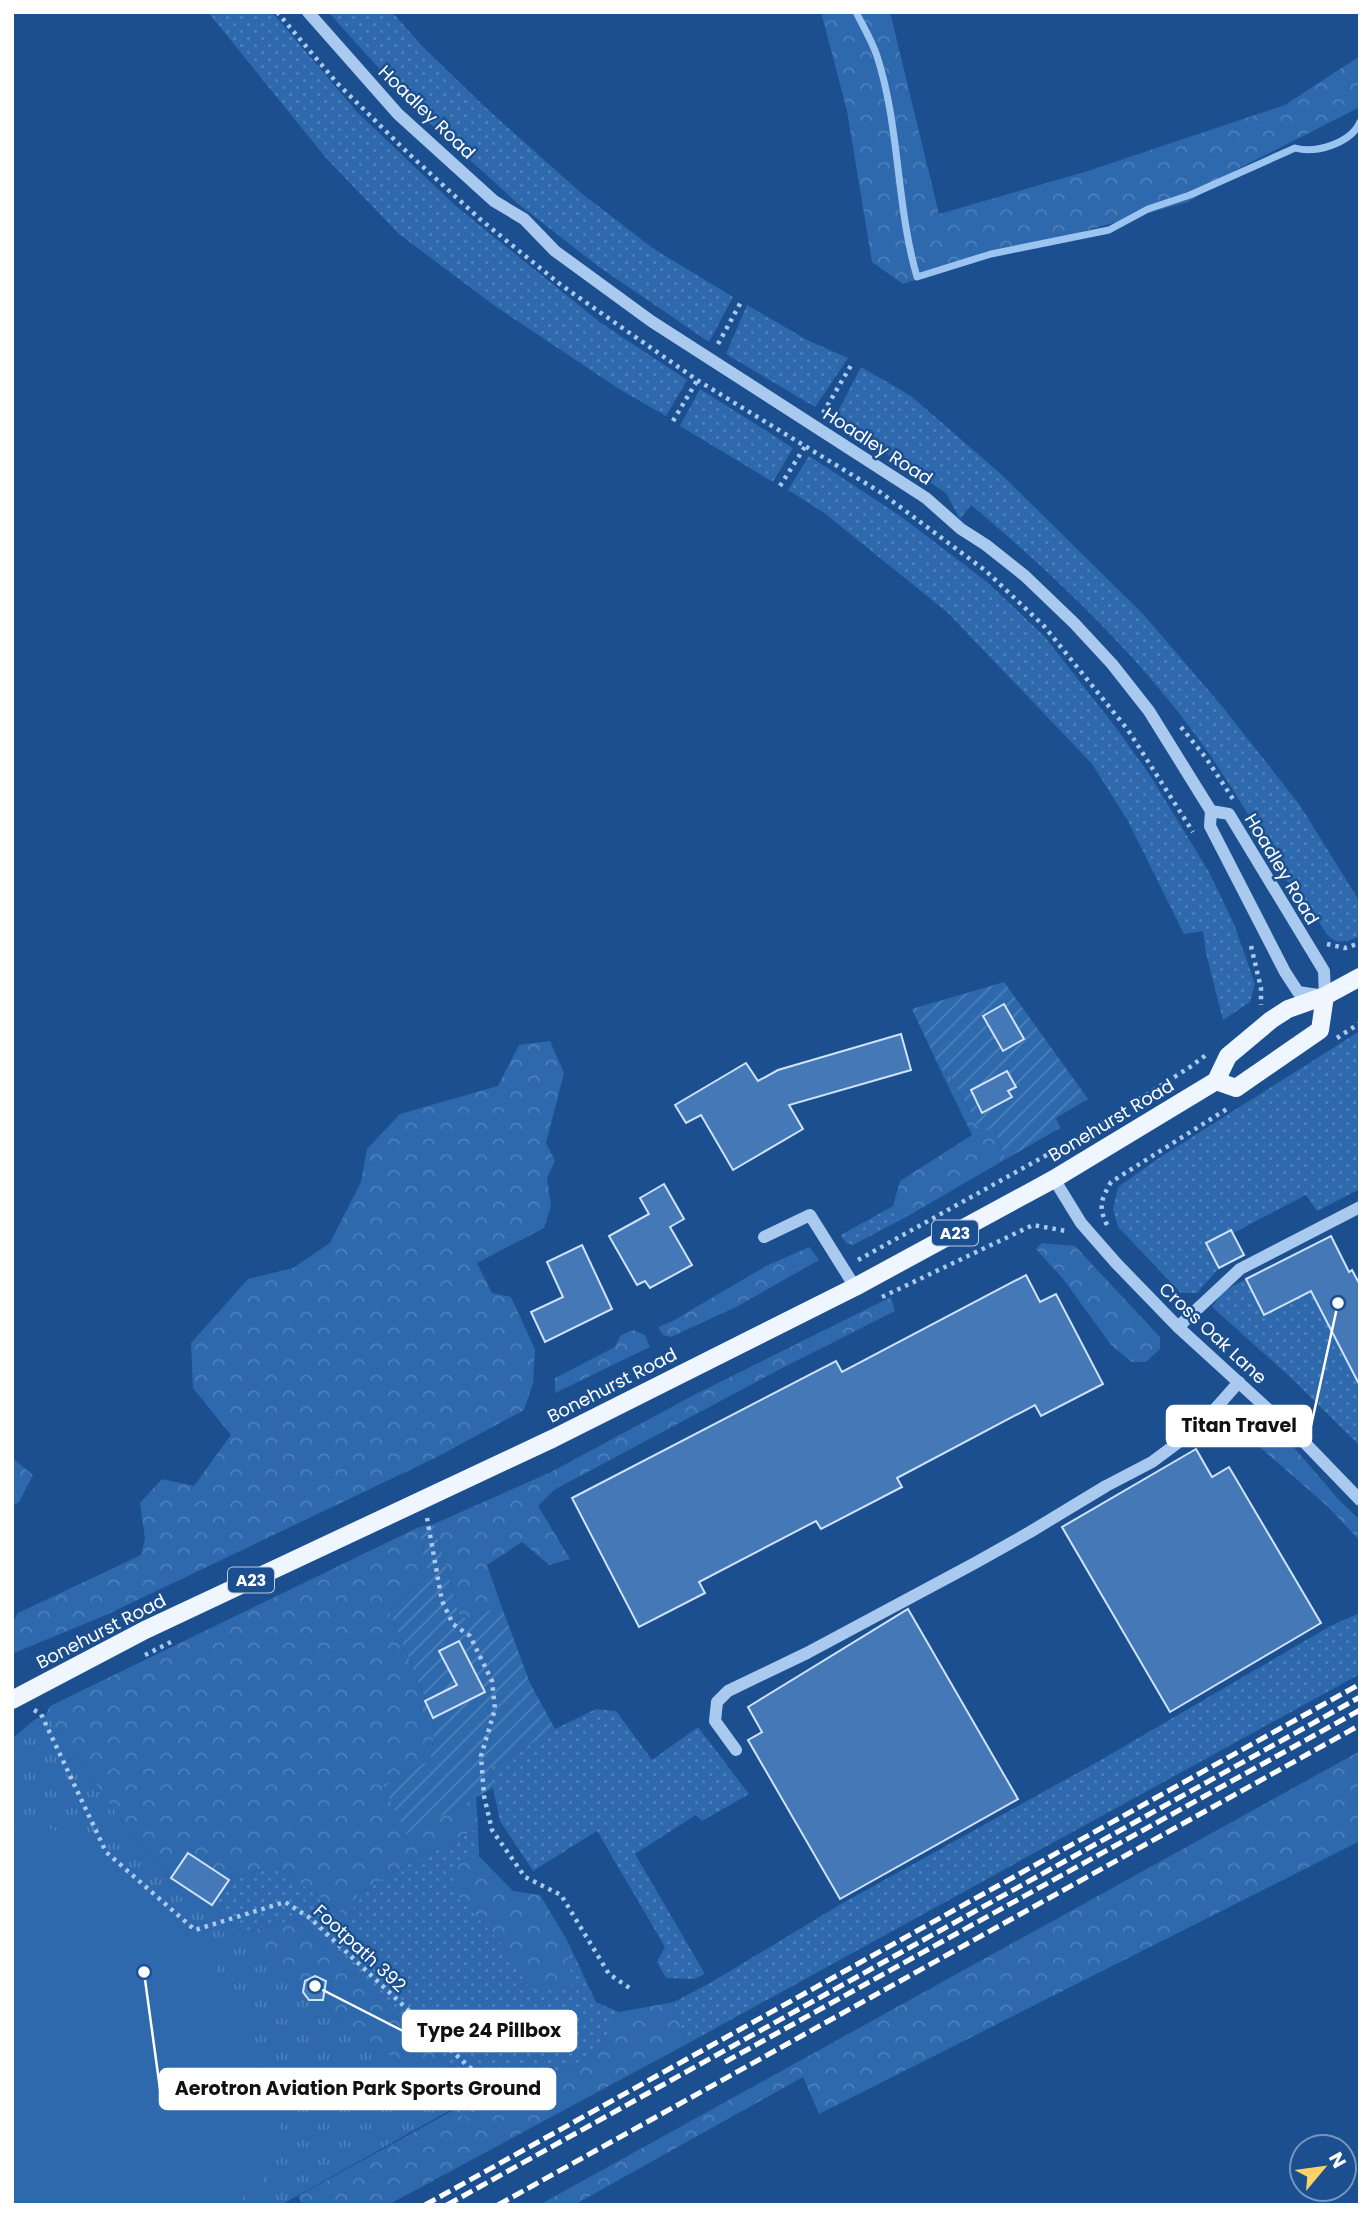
<svg xmlns="http://www.w3.org/2000/svg" width="1372" height="2217" font-family="Poppins,sans-serif">
<style>
.grass{fill:url(#grass-dots)}
.forest{fill:url(#forest-crowns)}
.park{fill:url(#park-tufts)}
.garden{fill:url(#garden-furrows)}
.pitch{fill:#2e69ad}
.lines{fill:none;stroke-linecap:round;stroke-linejoin:round}
.stream{stroke:#9cc4f0;stroke-width:7}
.building{fill:#4478b7;stroke:#cfe3fa;stroke-width:2}
.path{stroke:#a9c9ee;stroke-width:4.5;stroke-dasharray:3.5 5;stroke-linecap:butt}
.minor{stroke:#a9c9ee;stroke-width:12}
.major{stroke:#f0f6ff;stroke-width:18}
.rail{stroke:#fff;stroke-width:5;stroke-dasharray:12 5;stroke-linecap:butt}
.labels{text-anchor:middle;dominant-baseline:central;stroke-width:5;stroke-linejoin:round;paint-order:stroke}
.shield{fill:#1b4f8f;stroke:#bbcadd;stroke-width:2}
.shield-label{font-size:16px;font-weight:bold;fill:#fff}
.street-label{font-size:18px;fill:#fff;stroke:#1b4f8f}
.leader{fill:none;stroke:#fff;stroke-width:2.5}
.callout-dot{fill:#fff;stroke:#1b4f8f;stroke-width:2.5}
.callout{fill:#fff;stroke:#fff;stroke-width:2.5}
.callout-label{font-size:19px;text-anchor:middle;font-weight:bold;fill:#111}
</style>
<defs>
<pattern id="grass-dots" width="8" height="8" patternUnits="userSpaceOnUse" patternTransform="scale(1.75)"><rect width="8" height="8" fill="#2e69ad"/><path d="M2 2h.1M6 6h.1" fill="none" stroke="#4d80b9" stroke-width="1.8" stroke-linecap="round"/></pattern>
<pattern id="forest-crowns" width="20" height="18" patternUnits="userSpaceOnUse" patternTransform="scale(1.75)"><rect width="20" height="18" fill="#2e69ad"/><path d="M2 6a3 3 0 1 1 6 0M12 15a3 3 0 1 1 6 0" fill="none" stroke="#4d80b9"/></pattern>
<pattern id="park-tufts" width="24" height="20" patternUnits="userSpaceOnUse" patternTransform="scale(1.75)"><rect width="24" height="20" fill="#2e69ad"/><path d="M3 7l-1-3M5 7V3M7 7l1-3M15 17l-1-3M17 17v-4M19 17l1-3" fill="none" stroke="#4d80b9"/></pattern>
<pattern id="garden-furrows" width="10" height="10" patternUnits="userSpaceOnUse" patternTransform="scale(1.75)"><rect width="10" height="10" fill="#2e69ad"/><path d="M-1 1l2-2M0 10L10 0M9 11l2-2" fill="none" stroke="#4d80b9"/></pattern>
</defs>
<rect width="100%" height="100%" fill="#1b4f8f"/>
<!-- grass -->
<g class="grass">
<polygon points="208,12 272,12 358,113 457,207 601,323 687,380 666,416 619,389 495,306 399,234 326,158"/>
<polygon points="328,12 392,12 422,46 485,107 581,193 654,249 733,297 709,342 599,267 517,203 422,116"/>
<polygon points="747,305 807,340 848,358 815,407 726,354"/>
<path d="M861 367 911 396 1002 475 1144 615 1221 705 1299 804 1360 902V936C1333 949 1329 938 1316 917L1311 919C1276 866 1247 808 1210 755 1144 660 1059 579 971 505L960 519 946 493 834 419Z"/>
<polygon points="700,389 793,448 773,482 680,426"/>
<polygon points="809,456 899,515 987,582 1044,636 1117,729 1151,777 1209,872 1234,924 1255,984 1250,1002 1223,1020 1206,953 1203,931 1184,934 1128,821 1092,764 948,613 823,512 788,490"/>
<polygon points="1360,1031 1360,1189 1317,1211 1306,1195 1233,1233 1231,1230 1207,1243 1219,1268 1197,1293 1181,1293 1118,1227 1113,1209 1118,1187 1159,1158"/>
<polygon points="893,1206 908,1216 853,1245 846,1243 841,1235"/>
<polygon points="1246,1279 1264,1315 1311,1291 1360,1386 1360,1446 1289,1376 1212,1307 1223,1291"/>
<polygon points="1360,1613 1360,1674 685,2045 674,2002 710,1983 841,1904 1099,1761 1332,1625"/>
<polygon points="596,1709 616,1711 652,1760 698,1727 749,1794 702,1821 696,1815 635,1854 705,1974 694,1979 666,1978 657,1962 665,1947 597,1831 533,1871 500,1821 489,1769 555,1729"/>
<polygon points="478,1828 479,1856 457,1863 452,1888 501,1943 531,1989 571,1987 567,1940 596,2002 619,2012 599,2051 513,2098 468,2118 450,2112 461,2104 484,2096 486,2085 438,2058 297,1919 242,1933 212,1905 229,1880 274,1865 347,1916 352,1911 358,1894 402,1867"/>
</g>
<!-- forest -->
<g class="forest">
<polygon points="821,12 890,12 939,214 1088,171 1285,105 1360,56 1360,107 1236,170 1188,202 951,268 903,284 872,262 847,111"/>
<polygon points="550,1041 564,1073 546,1143 555,1161 547,1178 551,1206 544,1228 477,1263 492,1293 511,1297 535,1349 533,1383 524,1410 437,1457 106,1615 14,1653 12,1625 18,1613 141,1555 145,1539 140,1503 162,1479 194,1486 231,1435 193,1388 191,1343 248,1279 293,1268 330,1243 361,1182 367,1149 400,1114 498,1086 519,1045"/>
<polygon points="939,1067 951,1077 972,1116 994,1130 1006,1159 908,1216 893,1206 900,1181 972,1135"/>
<polygon points="1042,1243 1075,1246 1160,1337 1160,1349 1146,1362 1132,1362 1111,1345 1064,1280 1036,1249"/>
<polygon points="809,1247 819,1260 736,1307 671,1337 663,1335 658,1327 671,1322 766,1266"/>
<polygon points="891,1297 895,1311 786,1366 554,1490 538,1506 570,1559 549,1565 522,1542 487,1565 501,1605 469,1620 459,1614 434,1524 551,1472 694,1395"/>
<polygon points="633,1330 645,1335 650,1347 555,1393 555,1378 615,1347 620,1336"/>
<polygon points="1253,1413 1284,1436 1340,1501 1360,1520 1360,1541 1326,1505 1231,1422"/>
<polygon points="12,1458 33,1475 19,1502 12,1506"/>
<polygon points="419,1527 428,1576 389,1610 433,1718 434,1734 430,1760 383,1785 407,1834 476,1797 478,1828 402,1867 358,1894 352,1911 347,1916 274,1865 229,1880 188,1853 171,1878 137,1842 46,1714 50,1706"/>
<polygon points="1360,1751 1360,1841 819,2114 803,2077 574,2205 539,2205"/>
<polygon points="479,1856 513,1891 540,1895 567,1940 571,1987 531,1990 501,1943 451,1888 457,1863"/>
<polygon points="297,1919 438,2058 486,2085 484,2096 461,2104 449,2098 333,2016 323,2000 326,1981 315,1977 305,1981 303,1992 248,1952 242,1933"/>
<polygon points="674,2002 685,2045 388,2205 302,2205 298,2196 450,2112 468,2118 513,2098 599,2051 619,2012"/>
</g>
<!-- park -->
<polygon class="park" points="46,1714 137,1842 171,1878 212,1905 242,1933 249,1952 303,1992 309,2000 323,2000 333,2016 461,2104 281,2205 12,2205 12,1739 34,1720"/>
<!-- garden -->
<g class="garden">
<polygon points="1004,982 1088,1099 1056,1118 1060,1128 1006,1159 994,1130 980,1130 951,1077 939,1067 912,1009"/>
<polygon points="434,1524 459,1614 469,1620 501,1605 530,1683 555,1729 489,1769 493,1788 407,1835 383,1785 430,1760 434,1734 433,1718 389,1610 428,1576 419,1527"/>
</g>
<!-- pitch -->
<polygon class="pitch" points="42,1826 80,1839 199,1943 250,2028 280,2130 261,2185 232,2205 12,2205 12,1838"/>
<g class="lines">
<!-- stream -->
<path class="stream" d="M856 12C863 26 872 41 877 56 900 127 896 205 917 277L991 254 1109 230 1148 209 1190 195 1295 148C1316 154 1351 143 1360 122"/>
</g>
<!-- building -->
<g class="building">
<polygon points="1004,1004 1024,1039 1003,1051 983,1016"/>
<polygon points="901,1034 911,1070 789,1105 803,1129 733,1170 701,1115 686,1123 675,1105 746,1063 758,1081 778,1070"/>
<polygon points="1007,1071 1016,1087 1008,1091 1012,1097 982,1113 971,1090"/>
<polygon points="664,1184 684,1219 670,1227 692,1265 650,1288 645,1281 637,1285 609,1236 649,1214 640,1198"/>
<polygon points="1231,1230 1244,1255 1219,1268 1206,1243"/>
<polygon points="1331,1236 1349,1272 1352,1270 1360,1285 1360,1386 1311,1291 1264,1315 1246,1279"/>
<polygon points="582,1245 612,1309 545,1342 531,1312 563,1297 547,1262"/>
<polygon points="1026,1275 1040,1302 1056,1294 1103,1384 1041,1416 1035,1405 897,1478 902,1487 821,1529 816,1521 699,1582 705,1593 639,1627 572,1498 836,1361 842,1372"/>
<polygon points="1196,1449 1212,1477 1229,1467 1321,1623 1170,1712 1062,1527"/>
<polygon points="908,1609 1018,1799 840,1899 748,1740 762,1732 748,1707"/>
<polygon points="459,1641 485,1692 433,1718 425,1701 457,1685 439,1651"/>
<polygon points="188,1853 229,1880 212,1905 171,1878"/>
<polygon points="315,1976 326,1981 323,2000 309,2000 303,1992 305,1981"/>
</g>
<g class="lines">
<!-- path -->
<g class="path">
<polyline points="277,12 337,83 409,154 481,220 561,285 697,380 880,492 986,571 1044,626 1128,730 1193,832"/>
<polyline points="718,344 741,302"/>
<polyline points="823,413 853,362"/>
<polyline points="673,421 698,379"/>
<polyline points="780,486 806,445"/>
<polyline points="1181,727 1206,758 1233,799"/>
<polyline points="1327,944 1345,948 1360,943"/>
<polyline points="1251,946 1261,988 1261,1005"/>
<polyline points="1337,1038 1360,1023"/>
<path d="M1107 1225C1098 1206 1101 1200 1111 1182L1230 1107"/>
<polyline points="858,1260 1088,1132 1190,1067 1206,1055"/>
<polyline points="882,1297 1033,1225 1066,1231"/>
<polyline points="427,1518 442,1601 453,1624 470,1636 492,1681 495,1709 481,1756 484,1796 492,1830 525,1877 561,1895 609,1974 631,1989"/>
<polyline points="145,1655 175,1640"/>
<polyline points="34,1710 41,1714 106,1852 195,1930 285,1902 310,1918 469,2067 513,2089"/>
</g>
<!-- minor -->
<g class="minor">
<polyline points="308,12 398,114 494,201 524,219 555,251 651,321 926,498 961,529 986,545 1025,576 1074,623 1112,664 1149,711 1211,811 1229,814 1324,971 1325,996 1298,992 1285,972 1210,826 1211,811"/>
<polyline points="1054,1179 1081,1223 1116,1263 1178,1327 1306,1444 1360,1500"/>
<polyline points="764,1237 810,1215 855,1287"/>
<polyline points="1178,1327 1240,1269 1360,1207"/>
<polyline points="736,1750 715,1721 717,1702 728,1691 807,1653 975,1563 1030,1532 1106,1486 1152,1462 1199,1427 1239,1382"/>
</g>
<!-- major -->
<g class="major">
<polyline points="1216,1081 1236,1088 1320,1030 1325,996"/>
<polyline points="12,1700 145,1630 554,1438 855,1287 1054,1179 1216,1081 1228,1056 1271,1020 1288,1009 1325,996 1360,977"/>
</g>
<!-- rail -->
<g class="rail">
<polyline points="725,2062 1360,1710"/>
<polyline points="425,2205 1360,1684"/>
<polyline points="447,2205 1360,1697"/>
<polyline points="498,2205 1360,1725"/>
</g>
</g>
<g class="labels">
<!-- shield labels -->
<g class="shield">
<rect x="932" y="1220.5" width="46" height="25" rx="5"/>
<rect x="228" y="1567.5" width="46" height="25" rx="5"/>
</g>
<g class="shield-label">
<text x="955" y="1233">A23</text>
<text x="251" y="1580">A23</text>
</g>
<!-- street labels -->
<g class="street-label">
<text transform="translate(427 112) rotate(44)">Hoadley Road</text>
<text transform="translate(878 446) rotate(33)">Hoadley Road</text>
<text transform="translate(1282 869) rotate(59)">Hoadley Road</text>
<text transform="translate(1111 1120) rotate(-31)">Bonehurst Road</text>
<text transform="translate(1213 1333) rotate(43)">Cross Oak Lane</text>
<text transform="translate(612 1385) rotate(-27)">Bonehurst Road</text>
<text transform="translate(101 1631) rotate(-27)">Bonehurst Road</text>
<text transform="translate(360 1948) rotate(43)">Footpath 392</text>
</g>
</g>
<!-- callouts -->
<path class="leader" d="M1338 1303L1311 1426M315 1986L403 2031M144 1972L160 2089"/>
<g class="callout-dot">
<circle cx="1338" cy="1303" r="7"/>
<circle cx="315" cy="1986" r="7"/>
<circle cx="144" cy="1972" r="7"/>
</g>
<g class="callout">
<rect x="1167" y="1406" width="144" height="40" rx="7"/>
<rect x="403" y="2011" width="173" height="40" rx="7"/>
<rect x="160" y="2069" width="395" height="40" rx="7"/>
</g>
<g class="callout-label">
<text x="1239" y="1432">Titan Travel</text>
<text x="489" y="2037">Type 24 Pillbox</text>
<text x="358" y="2095">Aerotron Aviation Park Sports Ground</text>
</g>
<!-- border -->
<rect width="1372" height="2217" fill="none" stroke="#ffffff" stroke-width="28"/>
<!-- north arrow -->
<g transform="translate(1323 2168) rotate(61)"><circle r="33" fill="#1b4f8f" stroke="#7695bc" stroke-width="2"/>
<path d="M0-5L12 26L0 18L-12 26Z" fill="#ffd166"/>
<text y="-10" font-size="19" font-weight="bold" text-anchor="middle" fill="#ffffff">N</text>
</g>
</svg>
